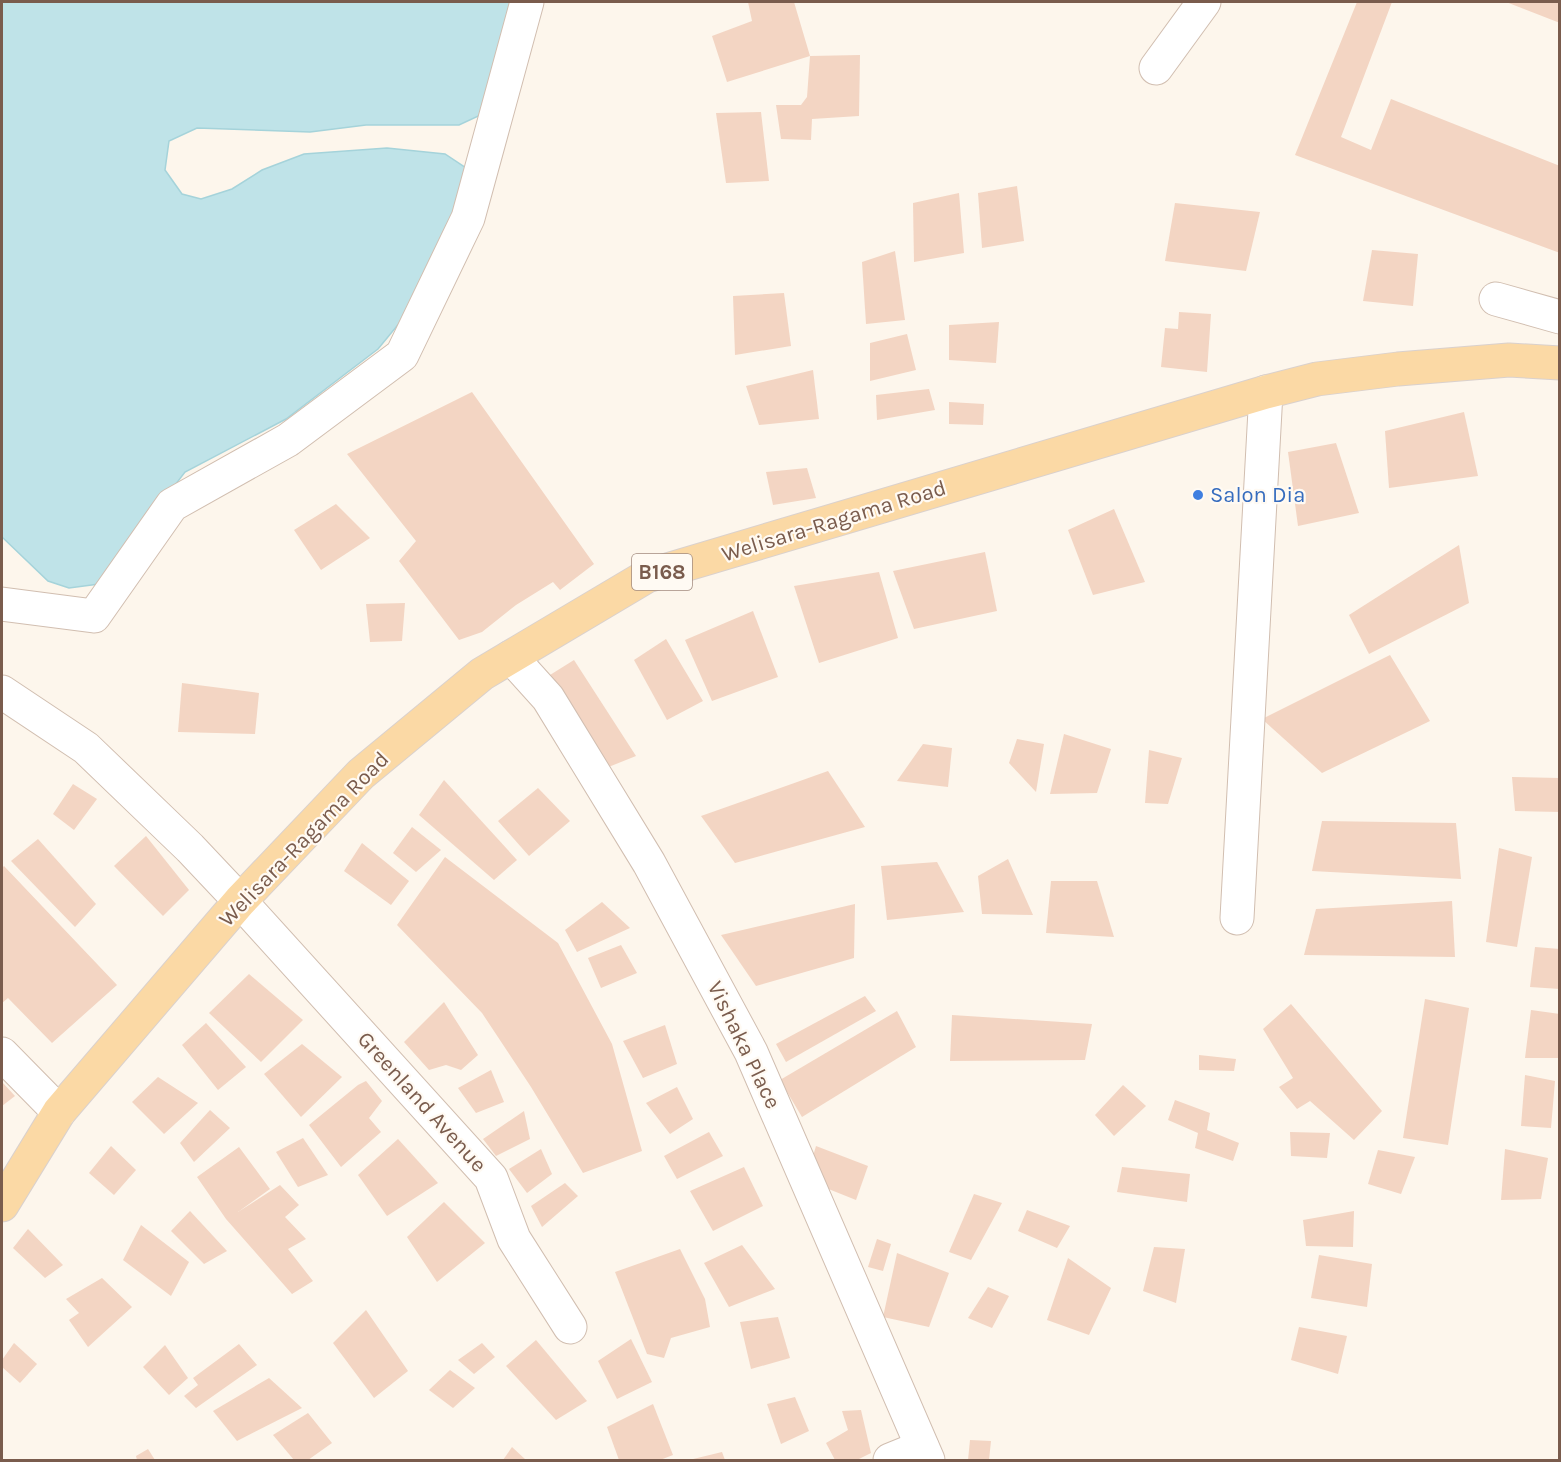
<svg xmlns="http://www.w3.org/2000/svg" width="1561" height="1462" font-family="Karla,sans-serif">
<style>
.water{fill:#bfe3e8;stroke:#a5d3da;stroke-width:1.5}
.building{fill:#f3d5c3}
.lines{fill:none;stroke-linecap:round;stroke-linejoin:round}
.minor-casing{stroke:#d1beb0;stroke-width:35}
.major-casing{stroke:#dad1cd;stroke-width:35}
.minor{stroke:#fff;stroke-width:33}
.major{stroke:#fbd9a5;stroke-width:33}
.shop-dot{fill:#3f7fe0;stroke:#fffaf3;stroke-width:2}
.labels{text-anchor:middle;dominant-baseline:central;stroke-width:4.5;stroke-linejoin:round;paint-order:stroke}
.shield{fill:#fffaf3;stroke:#a28b7f;stroke-width:1.5}
.shield-label{font-size:21px;font-weight:bold;fill:#7a5c4d}
.shop-label{font-size:22px;fill:#366cbe;stroke:#fffaf3;text-anchor:start}
.street-label{font-size:22px;fill:#7a5c4d;stroke:#fffaf3}
</style>
<rect width="100%" height="100%" fill="#fdf6ec"/>
<!-- water -->
<polygon class="water" points="2,2 516,2 487,112 459,125 366,125 310,132 197,128 169,141 165,170 182,194 201,199 232,189 262,170 304,154 387,148 445,154 466,168 466,192 425,292 378,349 286,419 185,472 99,584 69,588 48,581 2,537"/>
<!-- building -->
<g class="building">
<polygon points="748,2 794,2 810,56 727,82 712,36 752,21"/>
<polygon points="1357,2 1392,2 1341,137 1371,150 1391,99 1560,166 1560,253 1295,155"/>
<polygon points="1506,2 1560,2 1560,23"/>
<polygon points="860,55 859,116 812,119 811,140 781,139 776,105 801,105 807,97 810,56"/>
<polygon points="761,112 769,181 726,183 716,113"/>
<polygon points="1017,186 1024,241 982,248 978,193"/>
<polygon points="959,193 964,253 914,262 913,203"/>
<polygon points="1175,203 1260,212 1246,271 1165,261"/>
<polygon points="1372,250 1418,254 1413,306 1363,301"/>
<polygon points="895,251 905,320 866,324 862,262"/>
<polygon points="784,293 791,346 735,355 733,296"/>
<polygon points="1179,312 1211,314 1207,372 1161,367 1165,328 1178,329"/>
<polygon points="999,322 996,363 949,360 949,325"/>
<polygon points="907,334 916,370 870,381 870,343"/>
<polygon points="813,370 819,419 759,425 746,386"/>
<polygon points="929,389 935,410 877,420 876,395"/>
<polygon points="472,392 594,564 560,590 553,582 516,605 482,632 459,640 399,561 416,541 347,454"/>
<polygon points="949,402 984,404 983,425 949,424"/>
<polygon points="1464,412 1478,476 1389,488 1385,431"/>
<polygon points="1336,443 1359,513 1298,526 1288,452"/>
<polygon points="807,468 816,498 773,505 766,472"/>
<polygon points="336,504 370,538 321,570 294,530"/>
<polygon points="1114,509 1145,582 1093,595 1068,530"/>
<polygon points="1459,545 1469,603 1369,654 1349,615"/>
<polygon points="985,552 997,611 914,629 893,571"/>
<polygon points="879,572 898,638 819,663 794,586"/>
<polygon points="405,603 402,641 370,642 366,604"/>
<polygon points="753,611 778,677 712,701 685,640"/>
<polygon points="666,639 703,701 667,720 634,660"/>
<polygon points="1390,655 1430,721 1322,773 1262,719"/>
<polygon points="574,660 636,756 601,770 542,680"/>
<polygon points="182,683 259,693 255,734 178,732"/>
<polygon points="1064,734 1111,749 1097,793 1050,794"/>
<polygon points="1017,739 1044,744 1036,792 1009,763"/>
<polygon points="923,744 952,748 948,787 897,781"/>
<polygon points="1149,750 1182,758 1168,804 1145,803"/>
<polygon points="828,771 865,827 735,863 701,816"/>
<polygon points="1512,777 1560,778 1560,812 1515,811"/>
<polygon points="444,780 517,860 494,880 419,815"/>
<polygon points="73,784 97,799 74,830 53,814"/>
<polygon points="538,788 570,821 529,856 498,821"/>
<polygon points="1322,821 1456,823 1461,879 1312,871"/>
<polygon points="412,827 441,850 416,872 393,853"/>
<polygon points="146,836 189,890 163,916 114,866"/>
<polygon points="38,839 96,904 75,927 11,861"/>
<polygon points="362,843 409,881 391,905 344,871"/>
<polygon points="1499,848 1532,857 1517,947 1486,942"/>
<polygon points="445,857 558,943 612,1044 642,1151 583,1173 531,1087 482,1013 397,925"/>
<polygon points="1008,859 1033,915 982,914 978,876"/>
<polygon points="937,862 964,912 887,920 881,866"/>
<polygon points="4,866 117,985 52,1043 8,998 2,1003 2,868"/>
<polygon points="1051,881 1097,881 1114,937 1046,933"/>
<polygon points="1452,901 1455,957 1304,955 1316,909"/>
<polygon points="602,902 630,928 577,952 565,930"/>
<polygon points="855,904 854,958 756,986 721,935"/>
<polygon points="621,945 637,973 601,988 588,958"/>
<polygon points="1535,947 1560,949 1560,989 1530,987"/>
<polygon points="249,974 303,1020 261,1062 209,1013"/>
<polygon points="865,996 876,1011 786,1062 776,1044"/>
<polygon points="1425,999 1469,1008 1448,1145 1403,1138"/>
<polygon points="444,1002 478,1055 461,1070 446,1065 429,1070 404,1042"/>
<polygon points="1291,1004 1382,1111 1354,1140 1310,1101 1297,1109 1279,1087 1293,1078 1263,1029"/>
<polygon points="1531,1010 1560,1014 1560,1058 1525,1058"/>
<polygon points="897,1011 916,1047 802,1117 780,1080"/>
<polygon points="952,1015 1092,1024 1085,1060 950,1061"/>
<polygon points="206,1023 246,1067 218,1090 182,1045"/>
<polygon points="665,1025 677,1064 643,1078 623,1041"/>
<polygon points="302,1044 342,1077 301,1117 264,1074"/>
<polygon points="1199,1055 1236,1059 1234,1071 1199,1070"/>
<polygon points="491,1070 504,1102 476,1113 458,1088"/>
<polygon points="1525,1075 1555,1081 1551,1128 1521,1126"/>
<polygon points="158,1077 198,1103 164,1134 132,1102"/>
<polygon points="366,1081 382,1101 369,1118 381,1132 341,1167 309,1125 358,1085"/>
<polygon points="2,1082 15,1096 2,1106"/>
<polygon points="1123,1085 1146,1106 1114,1136 1095,1115"/>
<polygon points="677,1087 693,1119 670,1134 646,1103"/>
<polygon points="1175,1100 1210,1113 1207,1130 1239,1143 1233,1161 1195,1148 1198,1133 1168,1120"/>
<polygon points="210,1110 230,1128 194,1162 180,1143"/>
<polygon points="524,1111 530,1139 496,1156 483,1139"/>
<polygon points="709,1132 723,1156 677,1179 664,1156"/>
<polygon points="1290,1132 1330,1133 1327,1158 1291,1156"/>
<polygon points="303,1138 328,1175 298,1187 276,1152"/>
<polygon points="398,1139 438,1183 387,1216 358,1175"/>
<polygon points="111,1146 136,1170 114,1195 89,1173"/>
<polygon points="816,1146 868,1166 856,1200 806,1180"/>
<polygon points="239,1147 270,1189 238,1212 280,1185 299,1205 285,1217 306,1239 288,1249 313,1281 292,1294 226,1219 197,1177"/>
<polygon points="541,1149 552,1174 527,1193 509,1169"/>
<polygon points="1505,1149 1548,1158 1541,1199 1501,1200"/>
<polygon points="1378,1150 1415,1157 1401,1194 1368,1184"/>
<polygon points="744,1167 763,1206 713,1231 690,1191"/>
<polygon points="1122,1167 1190,1174 1187,1202 1117,1192"/>
<polygon points="565,1183 578,1196 542,1227 531,1206"/>
<polygon points="974,1194 1002,1203 971,1260 949,1252"/>
<polygon points="444,1202 485,1243 437,1282 407,1237"/>
<polygon points="1027,1210 1070,1226 1057,1248 1018,1231"/>
<polygon points="190,1211 227,1251 204,1264 171,1231"/>
<polygon points="1354,1211 1353,1247 1306,1246 1303,1220"/>
<polygon points="141,1225 189,1262 171,1296 123,1260"/>
<polygon points="28,1229 63,1265 45,1278 13,1248"/>
<polygon points="877,1239 891,1244 883,1271 868,1267"/>
<polygon points="742,1245 775,1289 729,1307 704,1263"/>
<polygon points="1154,1247 1185,1249 1176,1303 1143,1291"/>
<polygon points="680,1249 705,1299 710,1327 671,1338 664,1358 647,1354 615,1272"/>
<polygon points="897,1253 949,1273 929,1327 883,1317"/>
<polygon points="1319,1255 1372,1264 1367,1307 1311,1298"/>
<polygon points="1068,1258 1111,1288 1089,1335 1047,1320"/>
<polygon points="102,1278 132,1307 88,1347 69,1320 79,1313 66,1299"/>
<polygon points="988,1287 1009,1296 992,1328 968,1318"/>
<polygon points="366,1310 408,1371 374,1398 333,1343"/>
<polygon points="778,1317 790,1358 751,1369 740,1322"/>
<polygon points="1299,1327 1347,1336 1338,1374 1291,1360"/>
<polygon points="631,1339 652,1382 617,1399 598,1361"/>
<polygon points="536,1340 587,1401 556,1420 506,1366"/>
<polygon points="14,1343 37,1364 20,1383 2,1367 2,1360"/>
<polygon points="482,1343 495,1357 474,1374 458,1360"/>
<polygon points="239,1344 257,1365 196,1408 184,1396 198,1385 193,1378"/>
<polygon points="165,1345 188,1378 169,1395 143,1367"/>
<polygon points="450,1370 475,1388 453,1408 429,1390"/>
<polygon points="269,1378 302,1408 237,1441 213,1411"/>
<polygon points="795,1397 809,1431 781,1444 767,1404"/>
<polygon points="653,1404 673,1455 660,1460 619,1460 607,1427"/>
<polygon points="861,1410 871,1453 857,1460 835,1460 826,1443 848,1430 842,1411"/>
<polygon points="308,1413 332,1443 308,1460 294,1460 273,1435"/>
<polygon points="970,1440 991,1441 989,1460 968,1460"/>
<polygon points="512,1447 526,1460 503,1460"/>
<polygon points="148,1449 155,1460 137,1460 136,1456"/>
<polygon points="722,1452 725,1460 689,1460"/>
</g>
<g class="lines">
<defs>
<g id="minor">
<polyline points="1156,68 1204,2"/>
<polyline points="1496,299 1560,317"/>
<polyline points="2,604 94,616 172,505 288,440 402,355 468,218 527,2"/>
<polyline points="511,657 548,698 649,863 751,1052 928,1460"/>
<polyline points="2,692 86,748 190,848 240,901 491,1178 514,1239 570,1327"/>
<polyline points="1237,918 1266,392"/>
<polyline points="2,1054 59,1112"/>
<polyline points="890,1460 922,1447"/>
</g>
<polyline id="major" points="2,1205 59,1112 240,901 361,774 482,674 647,576 1266,392 1317,379 1398,369 1509,360 1560,363"/>
</defs>
<!-- minor casing -->
<use href="#minor" class="minor-casing"/>
<!-- major casing -->
<use href="#major" class="major-casing"/>
<!-- minor -->
<use href="#minor" class="minor"/>
<!-- major -->
<use href="#major" class="major"/>
</g>
<!-- markers -->
<circle class="shop-dot" cx="1198" cy="495" r="6"/>
<g class="labels">
<!-- shield labels -->
<rect class="shield" x="632" y="554" width="60" height="36" rx="4.5"/>
<g class="shield-label">
<text x="662" y="572">B168</text>
</g>
<!-- shop labels -->
<g class="shop-label">
<text x="1210" y="495">Salon Dia</text>
</g>
<!-- street labels -->
<g class="street-label">
<text transform="translate(834 521) rotate(-17)">Welisara-Ragama Road</text>
<text transform="translate(304 839) rotate(-46)">Welisara-Ragama Road</text>
<text transform="translate(744 1045) rotate(64)">Vishaka Place</text>
<text transform="translate(422 1102) rotate(48)">Greenland Avenue</text>
</g>
</g>
<!-- border -->
<rect width="1561" height="1462" fill="none" stroke="#7a5c4d" stroke-width="6"/>
</svg>
